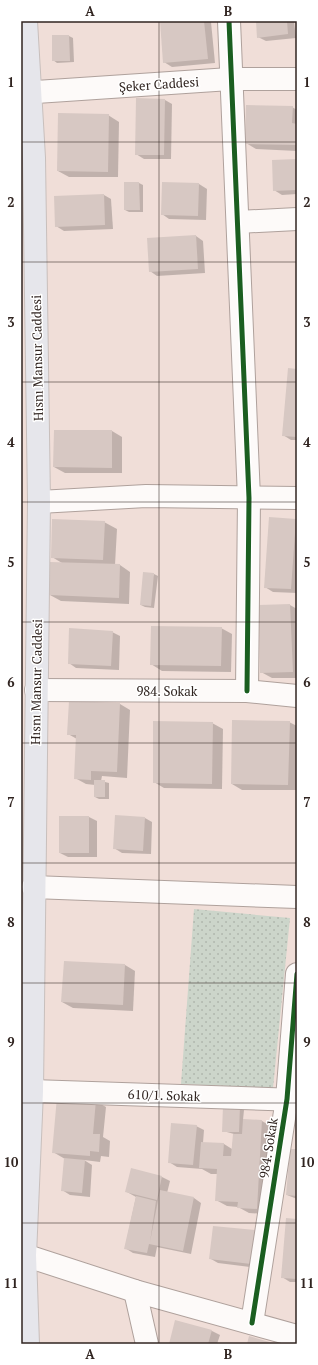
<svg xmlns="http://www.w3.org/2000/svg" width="318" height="1365" font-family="'PT Serif',serif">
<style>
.park{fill:url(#park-dots)}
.shadow{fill:#0003}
.building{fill:#d7c8c3}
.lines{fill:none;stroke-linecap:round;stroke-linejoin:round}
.minor-casing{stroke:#afa19c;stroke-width:24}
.major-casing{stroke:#c8bfbc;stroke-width:24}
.minor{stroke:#fdfaf9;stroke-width:22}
.major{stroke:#e6e6eb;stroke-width:22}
.cycleway-casing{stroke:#fff;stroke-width:8}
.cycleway{stroke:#1b5e20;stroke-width:5}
.grid{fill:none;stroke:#302420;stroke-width:1;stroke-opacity:0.55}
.labels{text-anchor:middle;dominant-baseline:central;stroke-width:3;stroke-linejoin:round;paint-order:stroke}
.street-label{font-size:13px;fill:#302420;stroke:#fff}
.neatline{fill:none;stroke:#302420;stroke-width:1.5}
.grid-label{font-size:13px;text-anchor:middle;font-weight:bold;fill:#302420}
</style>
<defs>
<pattern id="park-dots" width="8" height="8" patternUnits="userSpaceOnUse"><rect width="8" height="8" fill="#ccd5ca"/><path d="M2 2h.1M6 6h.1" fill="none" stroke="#b0b7ad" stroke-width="1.8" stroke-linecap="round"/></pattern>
</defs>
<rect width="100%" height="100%" fill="#f0ded8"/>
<!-- park -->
<polygon class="park" points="194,909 290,918 273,1088 181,1084"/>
<!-- shadow -->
<g class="shadow">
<polygon points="161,21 211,22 215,63 172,67 164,62"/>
<polygon points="257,21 294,21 296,38 266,41 258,37"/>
<polygon points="53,36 69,36 73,38 74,62 57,63 53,60"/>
<polygon points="165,100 172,104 171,159 144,159 136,154"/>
<polygon points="292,107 297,110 297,151 256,149 246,143"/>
<polygon points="108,115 119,122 118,177 69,177 58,171"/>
<polygon points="297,160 297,194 282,195 274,190"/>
<polygon points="139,183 143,185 143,212 129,212 125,210"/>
<polygon points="199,184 207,189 206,220 169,219 162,214"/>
<polygon points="104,195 111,199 113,229 64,231 56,226"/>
<polygon points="196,236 203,241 205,273 157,276 150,271"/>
<polygon points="297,370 297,440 291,440 283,435"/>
<polygon points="112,431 122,437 122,473 65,473 54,467"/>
<polygon points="295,520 297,521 297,593 273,592 265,587"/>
<polygon points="104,522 117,529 115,565 120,565 130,572 129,604 61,601 50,595 62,563 52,557"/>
<polygon points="154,574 158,576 154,608 145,607 141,605"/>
<polygon points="290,605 297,609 297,678 272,678 261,672 260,606"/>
<polygon points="221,628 232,634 231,672 162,671 151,664"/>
<polygon points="112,632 120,636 119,670 76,668 69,663"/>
<polygon points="120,704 130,710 127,778 102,776 101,781 109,783 109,799 99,799 95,797 95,785 86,784 75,778 77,739 68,734"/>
<polygon points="289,722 297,726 297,790 242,790 232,784"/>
<polygon points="212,723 223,729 222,789 164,788 154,782"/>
<polygon points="89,817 97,821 97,857 68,857 60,853"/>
<polygon points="145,818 152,822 151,854 122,853 114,848"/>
<polygon points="125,965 135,971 133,1011 73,1008 62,1002"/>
<polygon points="95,1101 106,1107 103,1137 110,1141 109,1157 101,1156 100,1162 84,1160 92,1165 90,1197 70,1195 62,1190 65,1159 53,1152"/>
<polygon points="240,1107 244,1110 243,1120 262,1121 272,1127 267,1214 249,1213 238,1207 227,1206 216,1200 218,1174 211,1174 202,1169 177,1167 169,1162 196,1126 204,1130 203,1143 224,1144 232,1149 234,1134 223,1131"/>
<polygon points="297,1150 297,1199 287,1195"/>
<polygon points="132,1169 162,1177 170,1181 167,1193 194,1198 201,1203 191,1254 157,1247 155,1257 133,1253 125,1248 136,1197 127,1192"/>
<polygon points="297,1220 297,1282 290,1282 282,1277"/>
<polygon points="254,1231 262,1236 259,1268 218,1263 211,1259"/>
<polygon points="176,1321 212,1331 220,1335 217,1344 170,1344"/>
</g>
<!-- building -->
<g class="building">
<polygon points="160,21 204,21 208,59 163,63"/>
<polygon points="256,21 287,21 288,34 257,38"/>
<polygon points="52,35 69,35 70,61 52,61"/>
<polygon points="136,98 165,99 164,155 135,155"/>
<polygon points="246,105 293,106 292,123 297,124 297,145 245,144"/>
<polygon points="58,113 109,114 108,172 57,171"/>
<polygon points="297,159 297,190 273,191 272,160"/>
<polygon points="124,182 139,182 140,210 124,210"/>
<polygon points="162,182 199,183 198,216 161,215"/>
<polygon points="104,194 105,225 55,227 54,196"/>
<polygon points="196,235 198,269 149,272 147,238"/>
<polygon points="288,368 297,369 297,437 282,436"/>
<polygon points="54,430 112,430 112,468 53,467"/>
<polygon points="269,517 296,519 291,589 264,588"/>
<polygon points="52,519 105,521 103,560 51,558"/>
<polygon points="50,562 120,564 119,598 49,595"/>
<polygon points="143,572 154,573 151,606 140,605"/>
<polygon points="290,604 293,672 260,673 259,605"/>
<polygon points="151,626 222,627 221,666 150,665"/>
<polygon points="69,628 113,631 111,666 68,664"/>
<polygon points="69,701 120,703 117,772 91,771 91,780 74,779 76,735 67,735"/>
<polygon points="232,720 290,721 288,785 231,784"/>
<polygon points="153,721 213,722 212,784 153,783"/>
<rect x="94" y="780" width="11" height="17"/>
<polygon points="115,815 145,817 143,851 113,849"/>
<rect x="59" y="816" width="30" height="37"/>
<polygon points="64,961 125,964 123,1005 61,1002"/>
<polygon points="57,1097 96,1100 93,1134 100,1134 99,1152 90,1151 90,1156 52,1153"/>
<polygon points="223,1106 240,1106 239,1132 222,1132"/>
<polygon points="243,1119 262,1120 257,1209 237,1208 238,1202 215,1201 217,1169 199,1168 201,1142 224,1143 223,1156 231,1156 233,1134 242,1134"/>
<polygon points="171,1123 197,1125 193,1165 168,1163"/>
<polygon points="290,1149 297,1149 297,1196 286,1195"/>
<polygon points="64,1158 85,1160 82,1193 61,1191"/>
<polygon points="131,1168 162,1176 157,1200 125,1192"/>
<polygon points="160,1190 194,1197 183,1251 149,1244 147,1253 124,1249 136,1196 156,1201 150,1242"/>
<polygon points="286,1218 297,1219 297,1279 281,1278"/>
<polygon points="213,1226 255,1230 251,1264 209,1259"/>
<polygon points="175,1320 212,1330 208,1344 169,1344"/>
<polygon points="249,1336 276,1344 247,1344"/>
</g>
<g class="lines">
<defs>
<g id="minor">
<polyline points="229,21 249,498 247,691"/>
<polyline points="21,93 230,79 297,79"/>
<polyline points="238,222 297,219"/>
<polyline points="39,502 146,496 297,498"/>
<polyline points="36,690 247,691 297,696"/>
<polyline points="33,887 297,897"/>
<polyline points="32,1091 297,1100"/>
<polyline points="21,1254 135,1291 297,1336"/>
<polyline points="135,1291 147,1344"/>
<polyline points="252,1323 287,1099 297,974"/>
</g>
<polyline id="major" points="26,21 34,158 39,502 32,1091 25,1255 28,1344"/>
</defs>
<!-- minor casing -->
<use href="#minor" class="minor-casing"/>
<!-- major casing -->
<use href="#major" class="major-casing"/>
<!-- minor -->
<use href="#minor" class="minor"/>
<!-- major -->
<use href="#major" class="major"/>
<defs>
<g id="cycleway">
<polyline points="229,21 249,498 247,691"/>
<polyline points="252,1323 287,1099 297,974"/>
</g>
</defs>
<!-- cycleway casing -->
<use href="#cycleway" class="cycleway-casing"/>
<!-- cycleway -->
<use href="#cycleway" class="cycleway"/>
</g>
<!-- grid -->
<path class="grid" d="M159 21V1344M21 142H297M21 262H297M21 382H297M21 502H297M21 622H297M21 743H297M21 863H297M21 983H297M21 1103H297M21 1223H297"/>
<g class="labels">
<!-- street labels -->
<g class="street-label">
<text transform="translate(159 84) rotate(-4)">Şeker Caddesi</text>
<text transform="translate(37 358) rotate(-91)">Hısnı Mansur Caddesi</text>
<text transform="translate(36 682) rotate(-89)">Hısnı Mansur Caddesi</text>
<text x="167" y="691">984. Sokak</text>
<text transform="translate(164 1095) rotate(2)">610/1. Sokak</text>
<text transform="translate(268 1148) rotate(-81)">984. Sokak</text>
</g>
</g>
<!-- border -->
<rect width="318" height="1365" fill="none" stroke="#ffffff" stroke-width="44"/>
<rect x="22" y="22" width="274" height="1321" class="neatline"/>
<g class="grid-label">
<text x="90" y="16">A</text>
<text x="228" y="16">B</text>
<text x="11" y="87">1</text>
<text x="307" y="87">1</text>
<text x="11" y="207">2</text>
<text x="307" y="207">2</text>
<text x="11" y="327">3</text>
<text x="307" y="327">3</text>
<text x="11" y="447">4</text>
<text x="307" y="447">4</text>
<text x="11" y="567">5</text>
<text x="307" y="567">5</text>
<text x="11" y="687">6</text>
<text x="307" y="687">6</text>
<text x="11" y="807">7</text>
<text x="307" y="807">7</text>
<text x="11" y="927">8</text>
<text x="307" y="927">8</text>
<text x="11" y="1047">9</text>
<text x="307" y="1047">9</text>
<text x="11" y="1167">10</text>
<text x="307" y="1167">10</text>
<text x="11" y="1288">11</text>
<text x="307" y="1288">11</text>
<text x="90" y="1359">A</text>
<text x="228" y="1359">B</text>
</g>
</svg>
